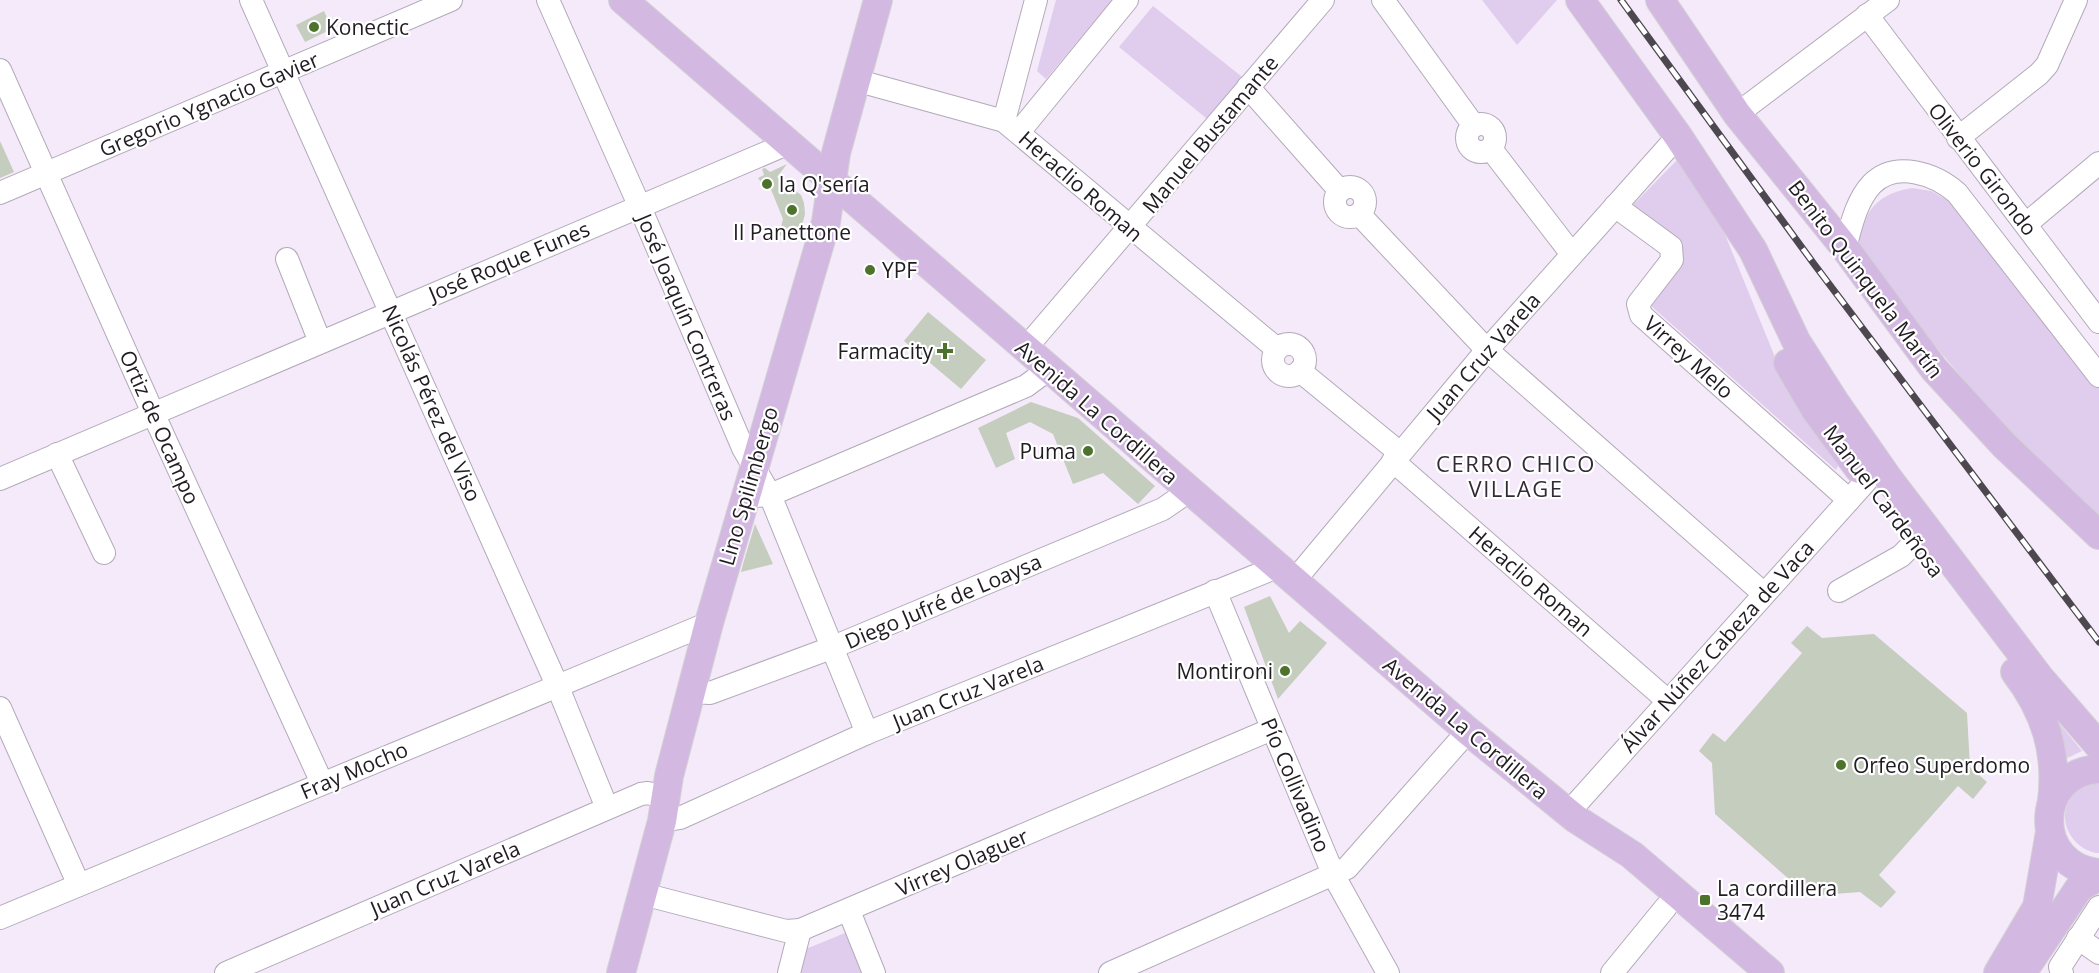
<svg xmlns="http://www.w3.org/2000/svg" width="2099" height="973" font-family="'Open Sans',sans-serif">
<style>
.green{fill:#e0ccec}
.building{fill:#c4cdbe}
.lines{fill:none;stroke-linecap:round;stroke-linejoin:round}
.minor-casing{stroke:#b3aab9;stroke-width:24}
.major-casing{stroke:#d2d2d3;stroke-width:30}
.minor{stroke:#fff;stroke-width:22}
.major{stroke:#d3b8e2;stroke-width:28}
.rail-casing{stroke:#4d4850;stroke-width:7}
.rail{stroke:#fff;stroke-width:4.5;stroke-dasharray:14;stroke-linecap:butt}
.poi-dot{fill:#4d722c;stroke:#fff;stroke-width:2}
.labels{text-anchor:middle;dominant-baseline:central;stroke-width:4.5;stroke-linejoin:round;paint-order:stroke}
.poi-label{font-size:21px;fill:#201c22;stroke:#fff;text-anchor:start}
.street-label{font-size:21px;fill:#201c22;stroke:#fff}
.neighbourhood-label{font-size:22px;letter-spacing:1.5px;fill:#322b37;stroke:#fff}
</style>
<rect width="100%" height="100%" fill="#f4eafa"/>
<!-- green -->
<g class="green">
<polygon points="1056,0 1112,0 1046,79 1037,71"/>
<polygon points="1482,0 1557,0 1517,45"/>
<polygon points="1153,6 1246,80 1211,122 1119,47"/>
<polygon points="1681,156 1715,210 1777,362 1839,463 1836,470 1649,304 1682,261 1628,210"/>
<path d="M1912 188 1931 191 1954 204 2099 387V519L2027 454 1857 254C1862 215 1872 195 1912 188Z"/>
<polygon points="2040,700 2082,751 2065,759"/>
<path d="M2099 782V853H2096C2068 847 2053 812 2077 791 2083 786 2092 785 2099 782Z"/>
<polygon points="850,931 868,973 795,973 801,951"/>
</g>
<!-- building -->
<g class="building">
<polygon points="324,11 332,29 305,42 296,25"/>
<polygon points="0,141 14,172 0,178"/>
<polygon points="787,164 777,177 801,195 804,203 805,214 798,241 779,235 783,219 770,187 767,190 758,178 764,175 762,169 765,168 770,172"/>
<polygon points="928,312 986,360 961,389 904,341"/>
<polygon points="1031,402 1078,418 1155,486 1138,504 1103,473 1073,484 1053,434 1030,422 1006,433 1015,459 996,468 978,428"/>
<polygon points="755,524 773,564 741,572 743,564"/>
<polygon points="1270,596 1289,633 1300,621 1327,643 1278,699 1244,607"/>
<polygon points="1807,626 1822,638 1874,634 1967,713 1970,767 1987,782 1973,799 1958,786 1879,875 1896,892 1881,908 1860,892 1808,896 1715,814 1712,763 1699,751 1713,733 1725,742 1802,653 1791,643"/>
</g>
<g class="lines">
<defs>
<g id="minor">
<polyline points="251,0 557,685 607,808"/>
<polyline points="548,0 639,205 743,448 770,495 867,733"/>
<polyline points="1383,0 1474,126"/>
<polyline points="1867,15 2099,322"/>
<polyline points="0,70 153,413 322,783"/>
<polyline points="855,80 1004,121 1277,349"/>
<polyline points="1248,87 1340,191"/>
<polyline points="1737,114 1888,0"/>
<polyline points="1004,121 1036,0"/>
<circle cx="1481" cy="138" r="14"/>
<polyline points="1019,132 1127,0"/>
<polyline points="1958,138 2039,74 2047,65 2076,0"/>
<polyline points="1491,149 1571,253"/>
<circle cx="1350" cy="202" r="15"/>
<polyline points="0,193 451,0"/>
<polyline points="1615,206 1671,247 1672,260 1638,304 1641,315 1849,500"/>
<polyline points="1359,214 1487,350 1763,593"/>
<polyline points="2026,224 2099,163"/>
<path d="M1845 248C1851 226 1856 201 1872 184 1896 160 1935 174 1957 193L2099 376"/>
<polyline points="287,259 320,342"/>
<circle cx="1289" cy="360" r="16"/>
<polyline points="1025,349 1323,0"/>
<polyline points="1300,371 1400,453"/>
<polyline points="57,454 104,553"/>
<polyline points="1393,461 1668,701"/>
<polyline points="0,479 787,144"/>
<polyline points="755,496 770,495 1026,386 1049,369"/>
<polyline points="1294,581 1487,350 1678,136"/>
<polyline points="1215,591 1334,876 1388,973"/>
<polyline points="1839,591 1901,556 1915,542"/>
<polyline points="691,692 710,693 831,648 1163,509 1189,491"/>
<polyline points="0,708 78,883"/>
<polyline points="1568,813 1867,480"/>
<polyline points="662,821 680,818 867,733 1277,567"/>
<polyline points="643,894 786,931 800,930 1272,729"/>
<polyline points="849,911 874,973"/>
<polyline points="0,918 709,623"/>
<polyline points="2078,938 2099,953"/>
<polyline points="226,973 641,794 648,793 665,798"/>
<polyline points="789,973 800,930"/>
<polyline points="1110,973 1347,868 1468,731"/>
<polyline points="1612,973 1666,907"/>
<polyline points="2062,973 2060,967 2099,907"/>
</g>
<g id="major">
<polyline points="623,0 1468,731 1576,819 1632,855 1770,973"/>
<polyline points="1580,0 1678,136 1753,250 1796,341 1835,402 1888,478 2040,678 2099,746"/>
<polyline points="1660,0 1737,114 1845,248 1934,369 2004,445 2099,535"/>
<polyline points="1788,363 1816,411 1859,469"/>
<path d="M2015 672C2045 711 2058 752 2052 801"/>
<path d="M2099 769C2033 772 2032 867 2099 873"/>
<polyline points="621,973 662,821 669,776 709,623 826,222 836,153 878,0"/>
<polyline points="1998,973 2037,907 2050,832"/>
<polyline points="2022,973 2079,888 2099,876"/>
</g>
</defs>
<!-- minor casing -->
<use href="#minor" class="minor-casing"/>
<!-- major casing -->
<use href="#major" class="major-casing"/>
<!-- minor -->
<use href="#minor" class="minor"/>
<!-- major -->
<use href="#major" class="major"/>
<defs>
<polyline id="rail" points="1621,0 1814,264 2099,642"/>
</defs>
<!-- rail casing -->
<use href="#rail" class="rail-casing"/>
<!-- rail -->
<use href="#rail" class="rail"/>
</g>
<!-- markers -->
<g class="poi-dot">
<circle cx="314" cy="27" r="6"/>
<circle cx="767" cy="184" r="6"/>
<circle cx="792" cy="210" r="6"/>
<circle cx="870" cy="270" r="6"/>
<path d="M942 342h6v6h6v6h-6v6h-6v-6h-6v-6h6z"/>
<circle cx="1088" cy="451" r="6"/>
<circle cx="1285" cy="671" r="6"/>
<circle cx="1841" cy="765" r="6"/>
<rect x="1699" y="894" width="12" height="12" rx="3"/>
</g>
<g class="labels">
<!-- poi labels -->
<g class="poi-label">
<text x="326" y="27">Konectic</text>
<text x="779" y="184">la Q'sería</text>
<text x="792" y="232" text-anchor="middle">Il Panettone</text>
<text x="882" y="270">YPF</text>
<text x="933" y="351" text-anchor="end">Farmacity</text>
<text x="1076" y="451" text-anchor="end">Puma</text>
<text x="1273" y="671" text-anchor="end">Montironi</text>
<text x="1853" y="765">Orfeo Superdomo</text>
<text x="1717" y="888">La cordillera<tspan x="1717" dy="24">3474</tspan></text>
</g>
<!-- street labels -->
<g class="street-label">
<text transform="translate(209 104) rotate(-23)">Gregorio Ygnacio Gavier</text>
<text transform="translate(1210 134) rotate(-50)">Manuel Bustamante</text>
<text transform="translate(1983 169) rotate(52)">Oliverio Girondo</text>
<text transform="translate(1081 186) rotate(41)">Heraclio Roman</text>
<text transform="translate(509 261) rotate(-23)">José Roque Funes</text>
<text transform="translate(1866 279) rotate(53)">Benito Quinquela Martín</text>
<text transform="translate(687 317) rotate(67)">José Joaquín Contreras</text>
<text transform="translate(1483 356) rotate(-49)">Juan Cruz Varela</text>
<text transform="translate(1689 357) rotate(42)">Virrey Melo</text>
<text transform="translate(432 403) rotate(66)">Nicolás Pérez del Viso</text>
<text transform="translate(1097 412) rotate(41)">Avenida La Cordillera</text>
<text transform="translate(160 427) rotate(66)">Ortiz de Ocampo</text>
<text transform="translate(748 486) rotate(-74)">Lino Spilimbergo</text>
<text transform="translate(1884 501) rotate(53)">Manuel Cardeñosa</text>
<text transform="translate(1531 581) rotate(41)">Heraclio Roman</text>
<text transform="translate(943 601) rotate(-23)">Diego Jufré de Loaysa</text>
<text transform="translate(1717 646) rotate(-48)">Álvar Núñez Cabeza de Vaca</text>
<text transform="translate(968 692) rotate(-22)">Juan Cruz Varela</text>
<text transform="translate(1466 728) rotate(40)">Avenida La Cordillera</text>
<text transform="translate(354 770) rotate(-23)">Fray Mocho</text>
<text transform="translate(1296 785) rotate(67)">Pío Collivadino</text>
<text transform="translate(962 862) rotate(-23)">Virrey Olaguer</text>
<text transform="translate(445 878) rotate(-23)">Juan Cruz Varela</text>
</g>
<!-- neighbourhood labels -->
<g class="neighbourhood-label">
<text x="1516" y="463">CERRO CHICO<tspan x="1516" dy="25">VILLAGE</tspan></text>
</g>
</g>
</svg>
